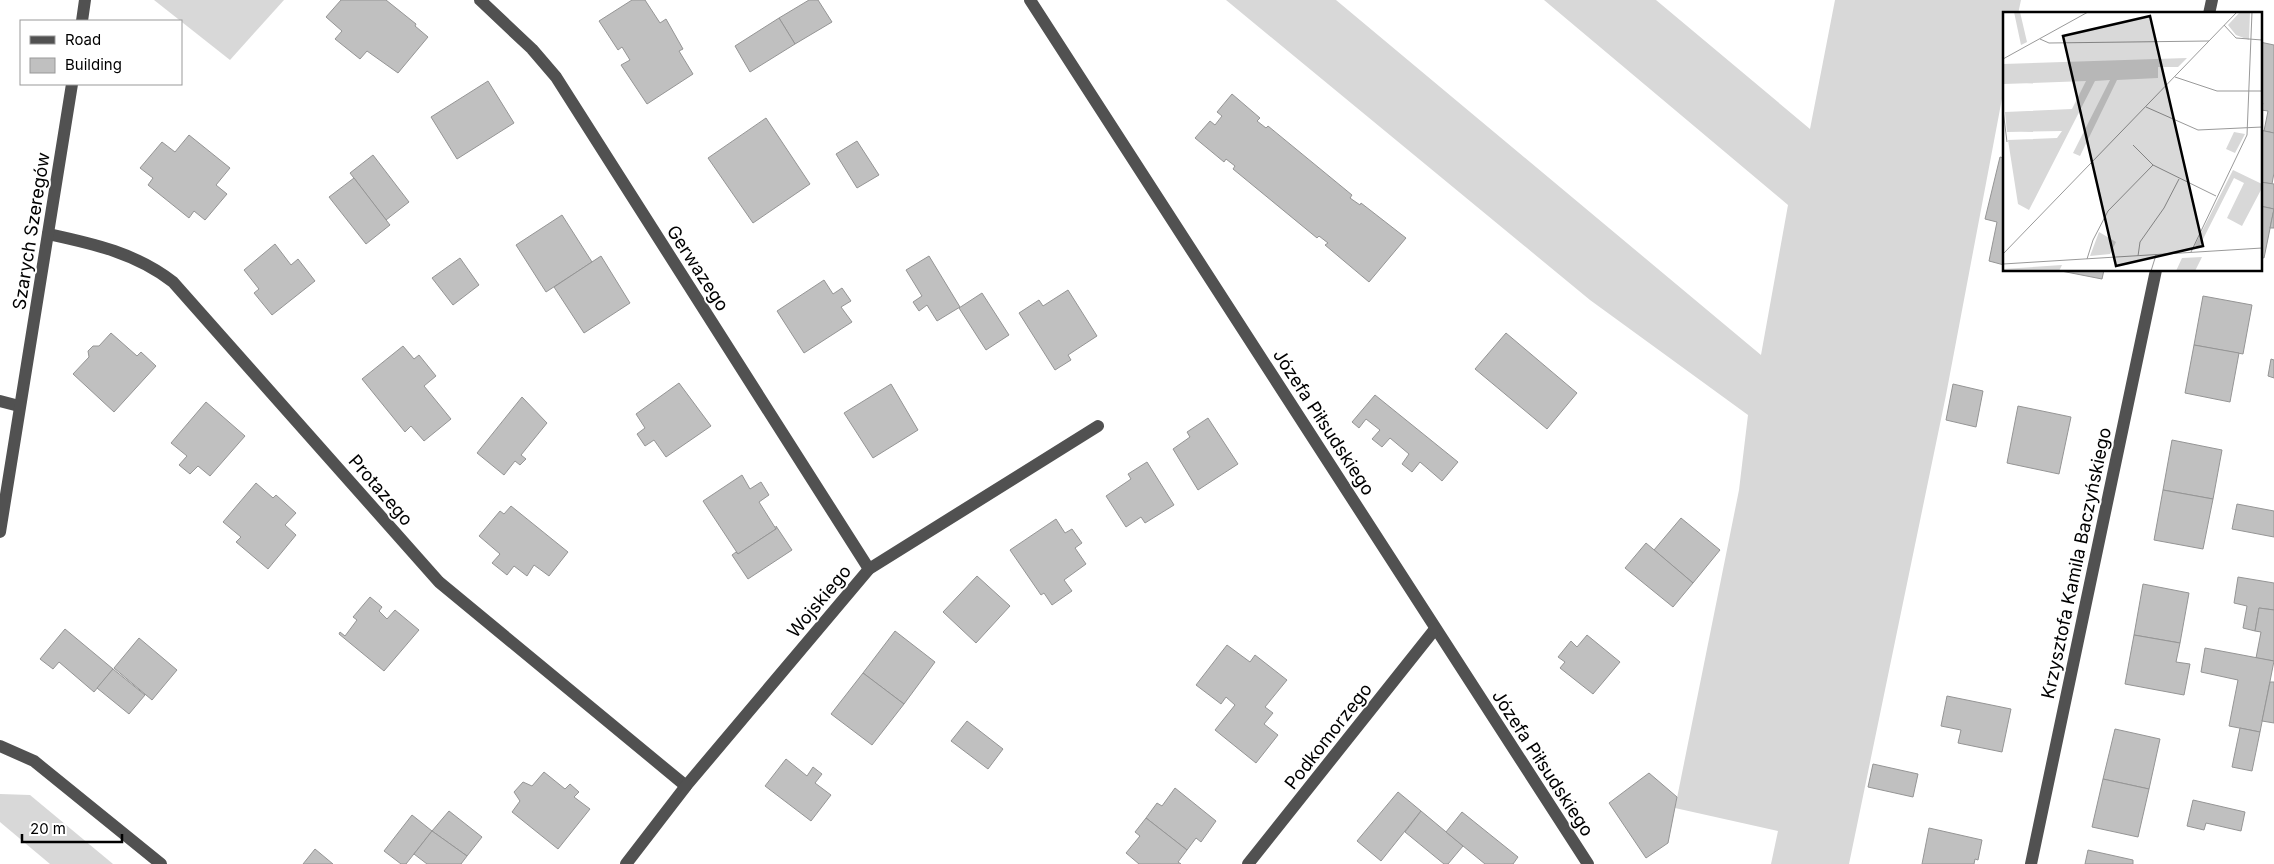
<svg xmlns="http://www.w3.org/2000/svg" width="2274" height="864" font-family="Inter,sans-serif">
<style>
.grass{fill:#d8d8d8}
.building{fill:#c0c0c0;stroke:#959595}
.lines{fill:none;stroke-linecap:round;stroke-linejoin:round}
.minor{stroke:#515151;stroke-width:12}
.labels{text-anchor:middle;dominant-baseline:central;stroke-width:4;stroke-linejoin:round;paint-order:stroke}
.street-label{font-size:18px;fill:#000;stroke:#fff}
.inset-road{fill:none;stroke:#999;stroke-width:1}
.view{fill:#000;fill-opacity:0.15;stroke:#000;stroke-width:2.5}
.inset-edge{fill:none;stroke:#000;stroke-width:2.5}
</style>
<rect width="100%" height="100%" fill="#fff"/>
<!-- grass -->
<g class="grass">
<polygon points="154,0 284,0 230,60"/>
<polygon points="1226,0 1336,0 1761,355 1788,205 1544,0 1656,0 1810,129 1835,0 2021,0 2018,14 2004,14 2004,88 1946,395 1849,864 1771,864 1778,831 1675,808 1739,490 1748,415 1590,300"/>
<polygon points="0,794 30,795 113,864 50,864 0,822"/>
</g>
<!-- building -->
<g class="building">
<polygon points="341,0 386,0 416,24 415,26 428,37 398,73 367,51 360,59 335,39 342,31 326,17"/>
<polygon points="632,0 645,0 660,23 666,19 683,49 679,51 693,74 647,104 621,65 630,60 622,47 618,50 599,21"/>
<polygon points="809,0 818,0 832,22 795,44 779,18"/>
<polygon points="779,18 795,44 750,72 735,46"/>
<polygon points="2260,42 2274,45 2274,133 2264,131 2268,111 2261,110 2263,103 2260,103"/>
<polygon points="488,81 514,123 457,159 431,117"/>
<polygon points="1232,94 1260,118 1257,121 1266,128 1268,126 1352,195 1350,198 1360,205 1361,203 1406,238 1369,282 1325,245 1328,243 1319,236 1317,238 1233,169 1235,166 1226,159 1224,162 1195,138 1210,121 1215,125 1222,116 1217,112"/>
<polygon points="766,118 810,184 753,223 708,158"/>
<polygon points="2260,130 2274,133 2274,173 2272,184 2260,182"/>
<polygon points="189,135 230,168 216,185 227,194 205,220 194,211 189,218 148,185 153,178 140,168 162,142 175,152"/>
<polygon points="857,141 879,175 857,188 836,154"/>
<polygon points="373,155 409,202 386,220 350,173"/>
<polygon points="2000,157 2004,158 2004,265 1989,261 1997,222 1985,219"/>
<polygon points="354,178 390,225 366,244 329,197"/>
<polygon points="2260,182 2274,184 2274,209 2260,206"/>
<polygon points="2260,206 2274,209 2264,258 2260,257"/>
<polygon points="2274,209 2274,228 2270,228"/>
<polygon points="562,215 592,262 546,292 516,245"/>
<polygon points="275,244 291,265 298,259 315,281 272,315 254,293 259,289 244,270"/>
<polygon points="601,256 630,303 584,333 554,287"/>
<polygon points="929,256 960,307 937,321 927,305 919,311 913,302 922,296 906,270"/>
<polygon points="460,258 479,285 453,305 432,278"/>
<polygon points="2056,270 2104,270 2102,279"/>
<polygon points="824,280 833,294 842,288 851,301 841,307 852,322 804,353 777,311"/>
<polygon points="1068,290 1097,336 1068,355 1071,360 1055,370 1019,313 1039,300 1043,306"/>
<polygon points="982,293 1009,335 986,350 959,308"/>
<polygon points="2203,296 2252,305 2243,354 2194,345"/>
<polygon points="111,333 137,356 141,352 156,366 114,412 73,374 89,357 88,351 93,346 99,346"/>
<polygon points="1506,333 1577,393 1547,429 1475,369"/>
<polygon points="2194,345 2239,353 2230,402 2185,393"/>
<polygon points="403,346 414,359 419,355 436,376 424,386 451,419 424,441 411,426 405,432 362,379"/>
<polygon points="2271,359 2274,360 2274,378 2268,376"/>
<polygon points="679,383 711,426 666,457 654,440 645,446 637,434 645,428 636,414"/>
<polygon points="891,384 918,430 873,458 844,413"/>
<polygon points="1953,384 1983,391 1976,427 1946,420"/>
<polygon points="1375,395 1458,462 1442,481 1420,462 1412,472 1402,464 1409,454 1390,438 1382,447 1372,439 1380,430 1366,419 1359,428 1352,422"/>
<polygon points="522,397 547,423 521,455 526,459 520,465 515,461 504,475 477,453"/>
<polygon points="206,402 245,436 210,476 198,466 190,474 179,465 187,456 171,443"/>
<polygon points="2018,406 2071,417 2059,474 2007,463"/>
<polygon points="1208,418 1238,464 1198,490 1173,449 1190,437 1187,432"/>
<polygon points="2172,440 2222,450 2213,499 2163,490"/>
<polygon points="1147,462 1174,505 1145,523 1141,517 1126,527 1106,496 1131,479 1128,474"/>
<polygon points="742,475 750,489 761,482 769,495 759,502 776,529 738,554 703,501"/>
<polygon points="256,483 273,498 276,495 296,513 285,525 296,535 268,569 236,542 241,537 223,522"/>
<polygon points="2163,490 2213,499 2203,549 2154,540"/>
<polygon points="2237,504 2274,511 2274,537 2232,529"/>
<polygon points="511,506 568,552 549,576 534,565 527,576 514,566 507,575 492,563 500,554 479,536 500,511 504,514"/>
<polygon points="1681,518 1720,550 1693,583 1654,550"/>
<polygon points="1056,519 1065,533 1072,529 1082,543 1075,548 1086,564 1064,580 1072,591 1052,605 1044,593 1041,595 1010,550"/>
<polygon points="776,526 792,550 748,579 732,555 736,552 738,554 776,529"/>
<polygon points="1646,543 1693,583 1673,607 1625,568"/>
<polygon points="977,576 1010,606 976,643 943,612"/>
<polygon points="2238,577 2274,583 2274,610 2259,608 2255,631 2243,628 2247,606 2234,603"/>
<polygon points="2143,584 2189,593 2180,643 2134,635"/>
<polygon points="370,597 382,607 379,611 387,619 395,610 419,630 384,671 339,634 340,632 345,636 357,620 353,617"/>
<polygon points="2259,608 2274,610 2274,661 2256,658 2261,632 2255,631"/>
<polygon points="65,629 113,669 94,692 59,662 53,669 40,659"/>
<polygon points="895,631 935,662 904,704 863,673"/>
<polygon points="1587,635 1620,662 1593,694 1560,668 1565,662 1558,657 1571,641 1577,647"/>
<polygon points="2134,635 2180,643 2176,662 2190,664 2184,695 2125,684"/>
<polygon points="139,638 177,670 152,700 114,668"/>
<polygon points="1227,645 1250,662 1255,655 1287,680 1265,707 1273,713 1264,724 1278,735 1256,763 1215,730 1235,705 1226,697 1221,704 1196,685"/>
<polygon points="2205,648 2274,661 2260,732 2229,726 2238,680 2201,672"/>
<polygon points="113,669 145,695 129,714 97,688"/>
<polygon points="863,673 904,704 872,745 831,714"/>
<polygon points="2270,682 2274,682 2274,723 2262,721"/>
<polygon points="1947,696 2011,709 2002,752 1958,743 1961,730 1941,726"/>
<polygon points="967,721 1003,749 988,769 951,741"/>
<polygon points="2240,728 2260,732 2252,771 2232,767"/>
<polygon points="2115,729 2160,739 2149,789 2103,779"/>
<polygon points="786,759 807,776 813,767 822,774 815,783 831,795 811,821 765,786"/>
<polygon points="1873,764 1918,774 1913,797 1868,787"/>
<polygon points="544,772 565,789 570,784 579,792 574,797 590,809 558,849 512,812 520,801 514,792 523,782 532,786"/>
<polygon points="1649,773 1677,797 1668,843 1646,858 1609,803"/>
<polygon points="2103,779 2149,789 2138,837 2092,827"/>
<polygon points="1175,788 1216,821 1201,842 1196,838 1187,850 1146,818 1157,803 1162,806"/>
<polygon points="1398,792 1421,811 1381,861 1357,841"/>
<polygon points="2193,800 2245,812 2241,831 2206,823 2204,830 2187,826"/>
<polygon points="449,811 482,837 467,856 432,831"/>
<polygon points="1421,811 1463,846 1448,864 1444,864 1405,832"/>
<polygon points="1462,812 1518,857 1513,864 1485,864 1446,832"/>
<polygon points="412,815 432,831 406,864 401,864 384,851"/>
<polygon points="1146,818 1187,850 1178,862 1181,864 1139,864 1126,853 1140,836 1135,832"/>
<polygon points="1929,828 1982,840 1978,860 1975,859 1974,864 1922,864"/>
<polygon points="432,831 467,856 461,864 427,864 414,854"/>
<polygon points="315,849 333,864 303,864"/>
<polygon points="2088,850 2133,860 2133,864 2085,864"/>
</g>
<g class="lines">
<!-- minor -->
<g class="minor">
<polyline points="480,0 532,49 556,77 869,569"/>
<polyline points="1030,0 1588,864"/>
<polyline points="2209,14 2212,0"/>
<polyline points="82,21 85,0"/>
<path d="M48 234C94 244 136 253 173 282L439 582 686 786"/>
<polyline points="0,401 19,406"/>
<polyline points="0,532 72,84"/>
<polyline points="0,746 34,761 161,864"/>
<polyline points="626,864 686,786 869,569 1098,426"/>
<polyline points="1248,864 1435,629"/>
<polyline points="2031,864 2156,270"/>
</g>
</g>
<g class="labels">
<!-- street labels -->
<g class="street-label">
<text transform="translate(31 231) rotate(-81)">Szarych Szeregów</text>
<text transform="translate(698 268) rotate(57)">Gerwazego</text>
<text transform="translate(1324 422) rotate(57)">Józefa Piłsudskiego</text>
<text transform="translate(381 490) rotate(49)">Protazego</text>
<text transform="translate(2076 563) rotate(-78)">Krzysztofa Kamila Baczyńskiego</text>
<text transform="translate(819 601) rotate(-50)">Wojskiego</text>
<text transform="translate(1328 736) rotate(-52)">Podkomorzego</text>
<text transform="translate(1543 763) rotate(57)">Józefa Piłsudskiego</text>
</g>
</g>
<!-- overview -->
<g transform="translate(2003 12)">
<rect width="259" height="259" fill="#fff"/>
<path d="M11 0H17L24 30 18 33ZM237 0H247L246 28 233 23 225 13ZM184 46 175 55H155V66L114 68 77 144 70 141 107 68 92 69 26 198 15 192 5 128 54 126 59 119 4 120 2 100 69 97 83 69 0 72V52ZM231 120 242 122 232 141 223 137ZM230 158 259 172V176L239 214 224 206 241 171 231 166 195 237 192 233ZM96 220 113 230 107 242 87 244ZM199 245 192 259H173L179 246ZM59 253 56 259H0V257Z" fill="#d8d8d8"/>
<path class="inset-road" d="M221 13 233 26 259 28M37 27 46 31 206 29M0 47 85 0M172 65 214 79H259M143 95 195 118 259 115M0 98 4 130M130 133 150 153 213 184M188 240 244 123 249 0M0 242 234 0M135 244 137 230 161 196 176 167M84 247 90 228 105 199 150 153M0 252 259 236M148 259 153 243"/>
<path class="view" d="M147 4 200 234 113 254 60 24Z"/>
<rect width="259" height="259" class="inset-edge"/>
</g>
<!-- legend -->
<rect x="20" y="20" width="162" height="65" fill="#ffffff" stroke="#999999"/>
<rect x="30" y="36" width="25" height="8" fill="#515151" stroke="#999999"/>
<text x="65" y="45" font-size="15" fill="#000000">Road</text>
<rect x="30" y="58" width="25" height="15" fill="#c0c0c0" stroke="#999999"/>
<text x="65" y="70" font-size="15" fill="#000000">Building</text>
<!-- scale -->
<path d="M22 834v8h100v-8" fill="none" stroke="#000000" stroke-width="2.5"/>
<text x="30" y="834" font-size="15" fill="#000000" stroke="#ffffff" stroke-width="4" paint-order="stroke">20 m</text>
</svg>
